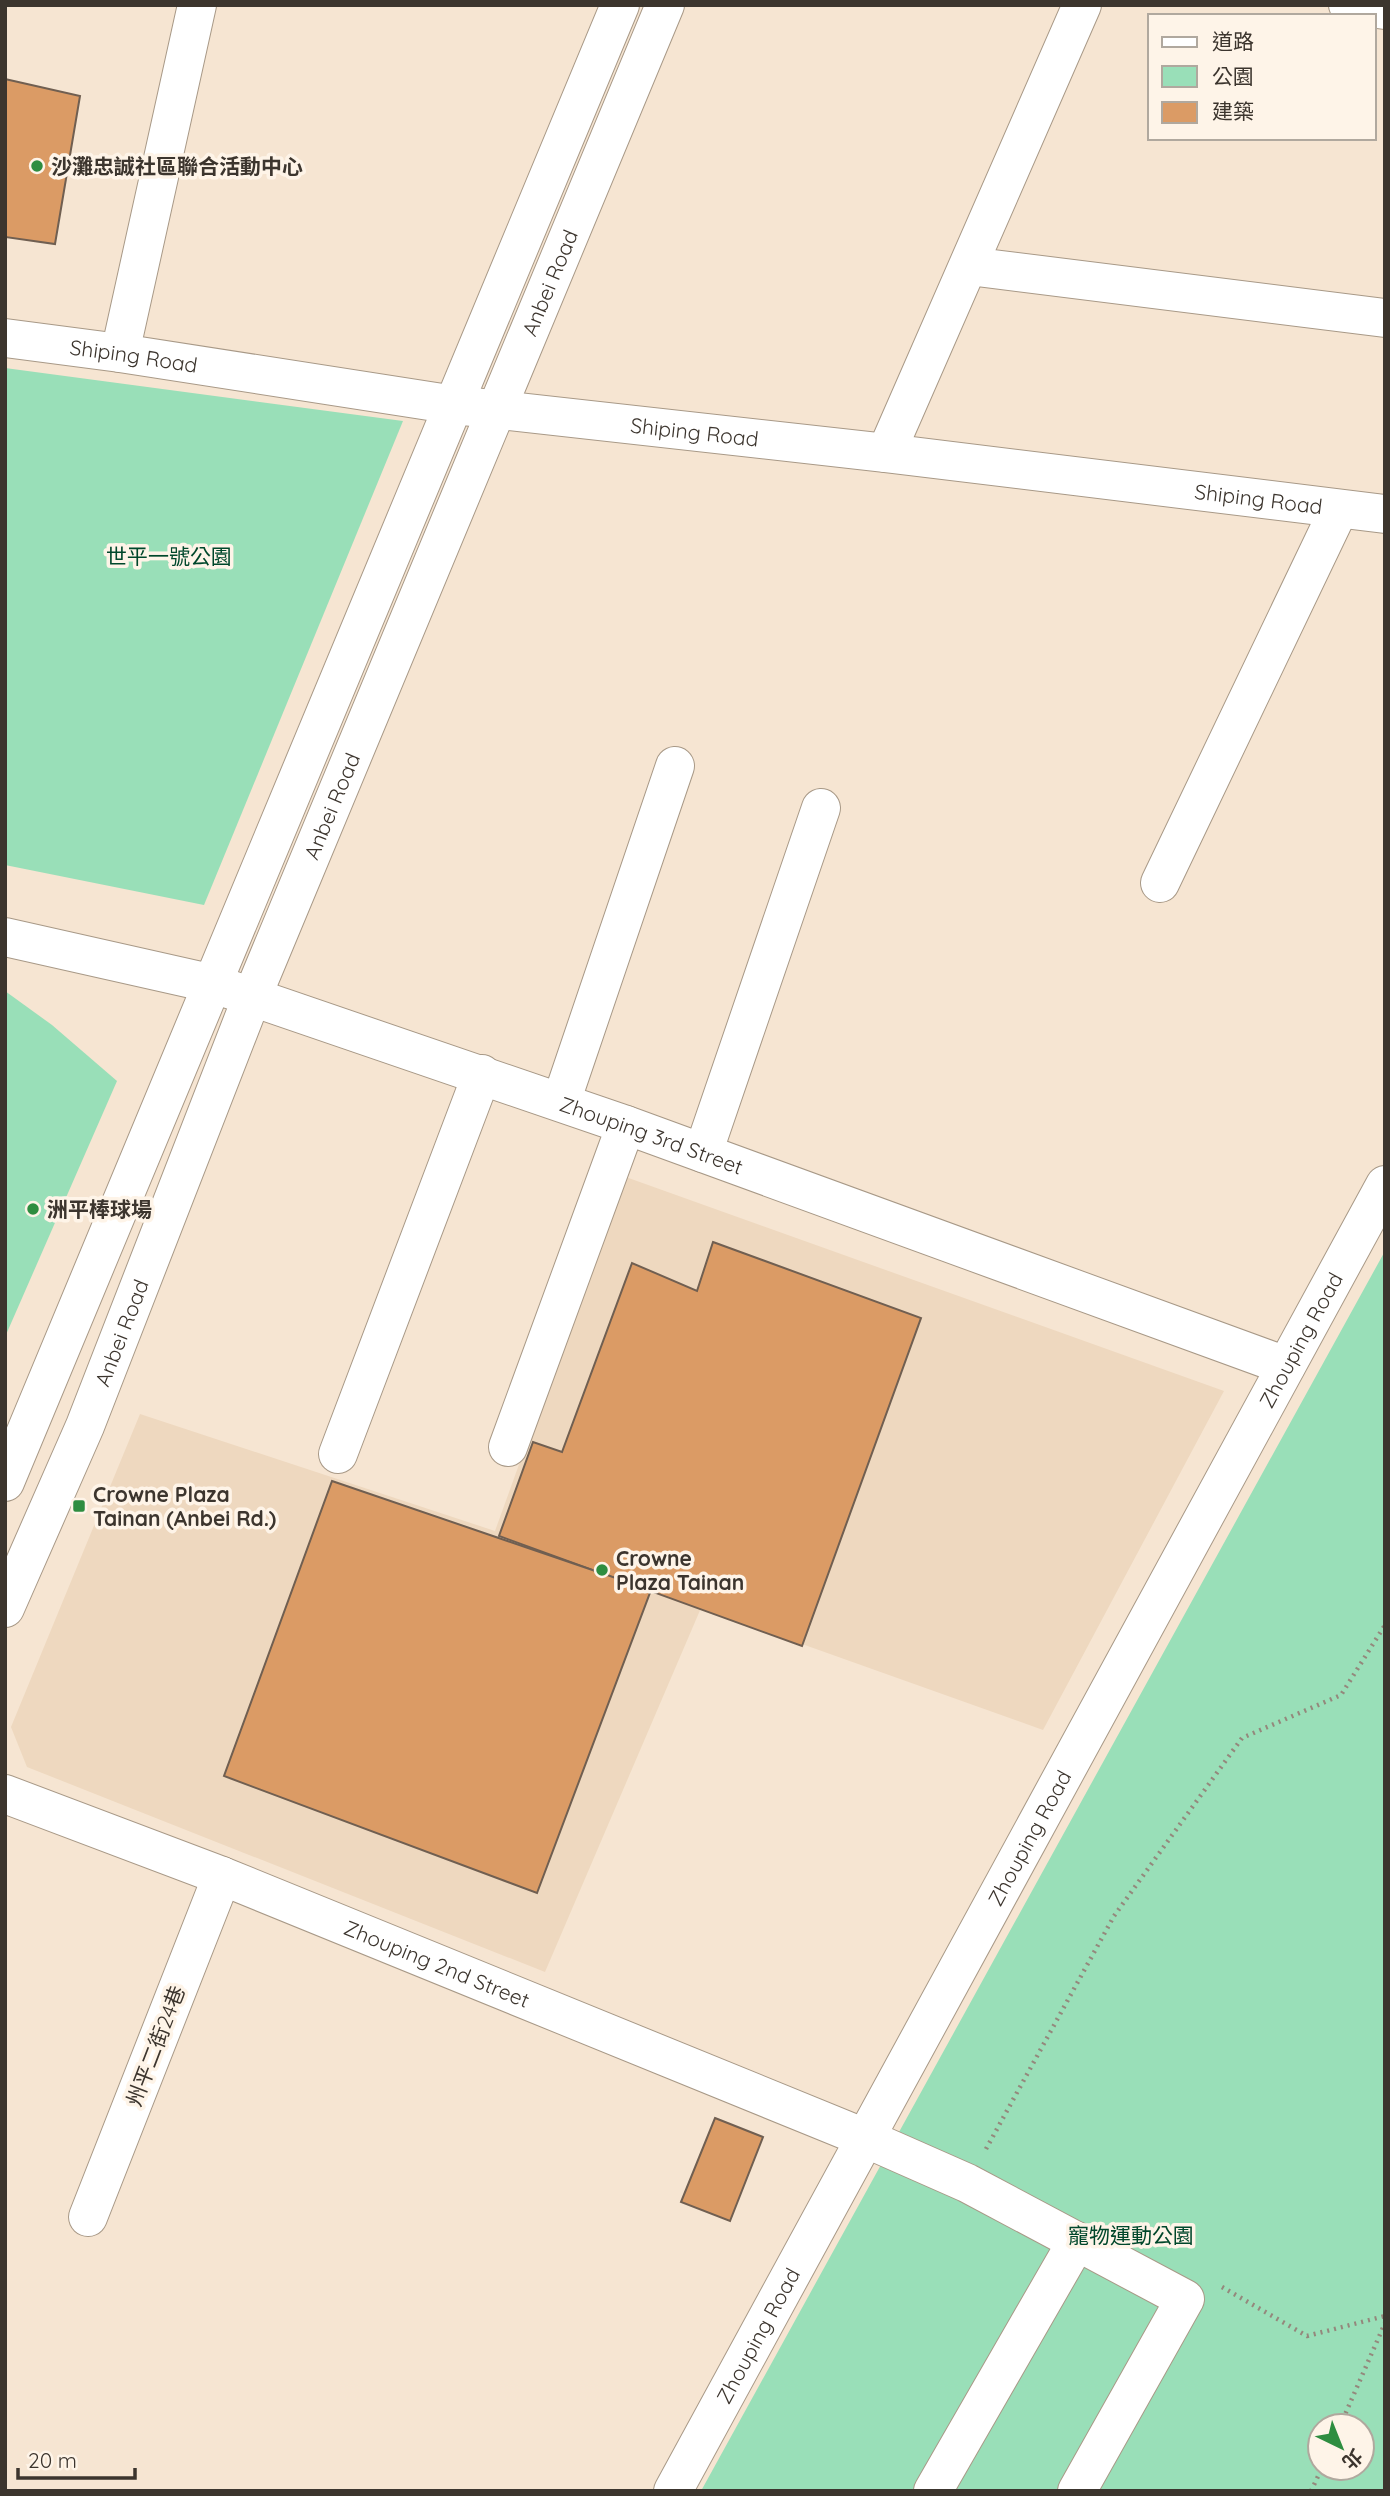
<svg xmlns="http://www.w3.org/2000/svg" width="1390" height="2496" font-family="Quicksand,'Noto Sans TC',sans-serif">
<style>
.built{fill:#eed8bf}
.green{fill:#99dfb8;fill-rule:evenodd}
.building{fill:#db9b65;stroke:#705f51;stroke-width:2}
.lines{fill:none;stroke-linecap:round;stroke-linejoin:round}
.minor-casing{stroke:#a89987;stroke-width:40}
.path{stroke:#94887c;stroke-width:4.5;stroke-dasharray:2 5;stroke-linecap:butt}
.minor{stroke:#fff;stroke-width:38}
.poi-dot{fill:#2e8d40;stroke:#fef4e8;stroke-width:2.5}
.labels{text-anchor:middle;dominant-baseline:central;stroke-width:7;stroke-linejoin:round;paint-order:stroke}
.poi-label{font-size:21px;font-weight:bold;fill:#3c352e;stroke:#fef4e8;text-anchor:start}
.street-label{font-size:21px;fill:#3c352e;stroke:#fef4e8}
.park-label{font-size:21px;fill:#00472b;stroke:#fef4e8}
</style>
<rect width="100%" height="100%" fill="#f6e5d2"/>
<!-- built -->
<polygon class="built" points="623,1176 1224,1391 1043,1730 701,1608 545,1972 27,1767 11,1727 140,1414 495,1531"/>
<!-- green -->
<g class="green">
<polygon points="5,368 403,421 204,905 5,865"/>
<polygon points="5,991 52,1025 117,1081 5,1337"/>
<path d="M1385 1251V2491H701ZM1320 2426H1362V2468H1320Z"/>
</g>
<!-- building -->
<g class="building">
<polygon points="5,79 80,96 55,244 5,237"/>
<polygon points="713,1242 921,1318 802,1646 499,1536 533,1442 562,1452 632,1263 697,1291"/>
<polygon points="332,1481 651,1590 537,1893 224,1776"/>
<polygon points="715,2118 763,2137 730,2221 681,2202"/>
</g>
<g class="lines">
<defs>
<g id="minor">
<polyline points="1348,5 1385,10"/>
<polyline points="969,266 1385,318"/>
<path id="s1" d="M5 338 120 353 455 405 886 453 1385 514"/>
<polyline points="120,353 197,5"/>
<polyline points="886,453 1082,5"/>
<polyline points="1160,883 1339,509"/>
<path id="s2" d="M5 937 214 984 626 1125 1286 1366"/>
<polyline points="561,1102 675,766"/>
<polyline points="703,1153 821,808"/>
<polyline points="508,1447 626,1125"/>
<polyline points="338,1454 482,1074"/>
<polyline points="5,1482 620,5"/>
<path id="s3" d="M5 1608 85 1426 252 997 665 5"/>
<path id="s4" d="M5 1794 222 1876 865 2138 967 2183 1185 2299 1077 2491"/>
<polyline points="88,2217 222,1876"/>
<path id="s5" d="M673 2491 1385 1185"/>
<polyline points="933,2491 1077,2241"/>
</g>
</defs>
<!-- minor casing -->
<use href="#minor" class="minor-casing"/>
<!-- path -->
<g class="path">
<polyline points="986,2149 1114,1916 1242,1738 1341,1695 1385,1625"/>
<polyline points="1222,2287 1307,2336 1385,2316"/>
<polyline points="1340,2426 1385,2323"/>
<polyline points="1311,2491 1322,2468"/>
</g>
<!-- minor -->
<use href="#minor" class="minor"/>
</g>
<!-- markers -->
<g class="poi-dot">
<circle cx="37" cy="166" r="7"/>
<circle cx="33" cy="1209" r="7"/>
<rect x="72" y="1499" width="14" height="14" rx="3.5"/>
<circle cx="602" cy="1570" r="7"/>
</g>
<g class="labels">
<!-- poi labels -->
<g class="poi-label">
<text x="51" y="166">沙灘忠誠社區聯合活動中心</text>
<text x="47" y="1209">洲平棒球場</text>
<text x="93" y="1494">Crowne Plaza<tspan x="93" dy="24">Tainan (Anbei Rd.)</tspan></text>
<text x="616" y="1558">Crowne<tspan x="616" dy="24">Plaza Tainan</tspan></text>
</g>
<!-- street labels -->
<g class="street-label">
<text stroke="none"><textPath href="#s3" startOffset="1433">Anbei Road</textPath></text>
<text stroke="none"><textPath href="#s1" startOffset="130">Shiping Road</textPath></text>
<text stroke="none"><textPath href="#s1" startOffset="696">Shiping Road</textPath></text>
<text stroke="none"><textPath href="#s1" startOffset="1264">Shiping Road</textPath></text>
<text stroke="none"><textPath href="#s3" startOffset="866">Anbei Road</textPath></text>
<text stroke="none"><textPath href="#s2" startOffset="677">Zhouping 3rd Street</textPath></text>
<text stroke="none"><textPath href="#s3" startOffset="299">Anbei Road</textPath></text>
<text stroke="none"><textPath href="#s5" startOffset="1311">Zhouping Road</textPath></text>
<text stroke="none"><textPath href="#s5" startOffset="744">Zhouping Road</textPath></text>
<text stroke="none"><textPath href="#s4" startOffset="464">Zhouping 2nd Street</textPath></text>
<text transform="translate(155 2046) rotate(-69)">州平二街24巷</text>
<text stroke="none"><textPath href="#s5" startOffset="177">Zhouping Road</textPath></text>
</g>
<!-- park labels -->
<g class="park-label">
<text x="169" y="556">世平一號公園</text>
<text x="1131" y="2235">寵物運動公園</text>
</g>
</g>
<!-- border -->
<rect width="1390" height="2496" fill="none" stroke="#3c352e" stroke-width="14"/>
<!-- legend -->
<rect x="1148" y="14" width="228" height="126" fill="#fef4e8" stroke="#b0a89e" stroke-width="2"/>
<rect x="1162" y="37" width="35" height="10" fill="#ffffff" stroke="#b0a89e" stroke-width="2"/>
<text x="1212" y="49" font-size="21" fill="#3c352e">道路</text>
<rect x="1162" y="66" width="35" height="21" fill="#99dfb8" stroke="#b0a89e" stroke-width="2"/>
<text x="1212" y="84" font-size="21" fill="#3c352e">公園</text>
<rect x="1162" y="102" width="35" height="21" fill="#db9b65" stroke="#b0a89e" stroke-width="2"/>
<text x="1212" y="119" font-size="21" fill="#3c352e">建築</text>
<!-- north arrow -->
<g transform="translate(1341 2447) rotate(137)"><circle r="33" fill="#fef4e8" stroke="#b0a89e" stroke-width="2"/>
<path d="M0-5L12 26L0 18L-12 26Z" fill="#2e8d40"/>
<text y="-10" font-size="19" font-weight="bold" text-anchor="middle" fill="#3c352e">北</text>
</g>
<!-- scale -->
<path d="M18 2468v10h117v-10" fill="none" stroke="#3c352e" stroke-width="3.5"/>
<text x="28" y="2468" font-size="21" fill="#3c352e" stroke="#fef4e8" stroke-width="5" paint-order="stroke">20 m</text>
</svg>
